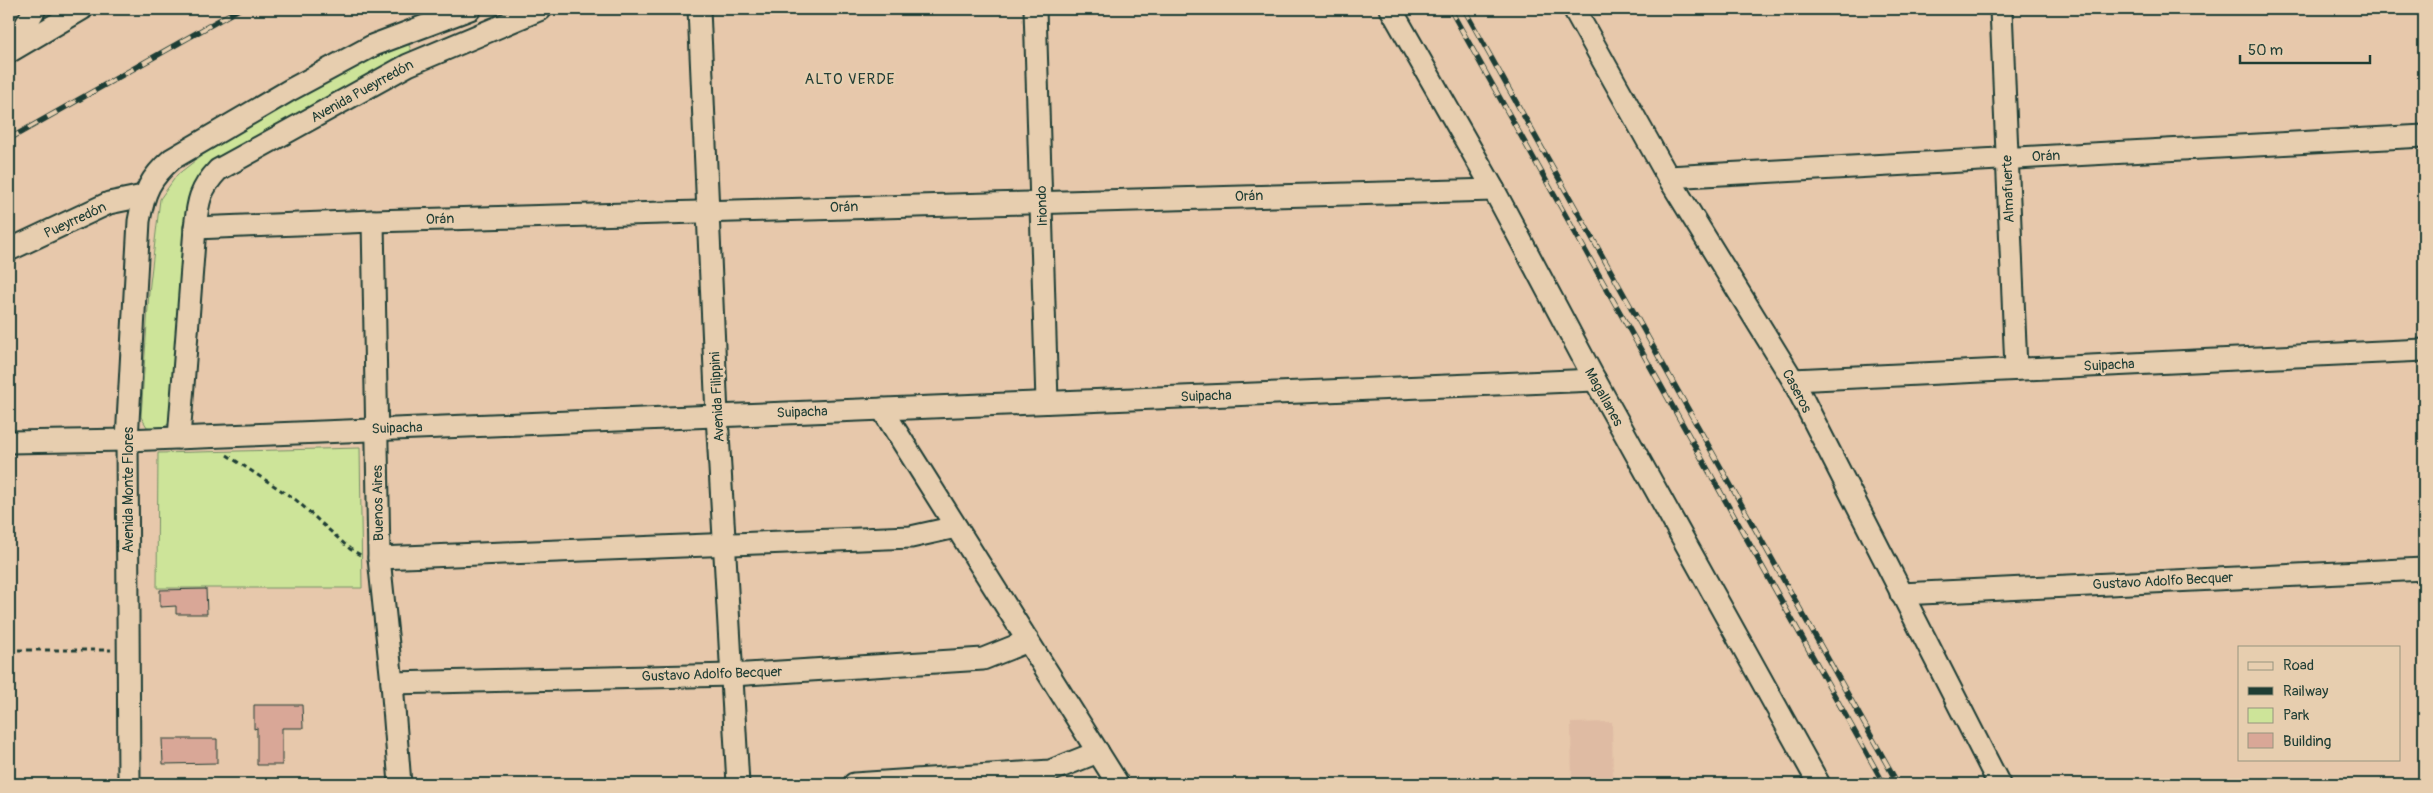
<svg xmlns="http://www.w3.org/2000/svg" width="2433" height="793" font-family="Pangolin,sans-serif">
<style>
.built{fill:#dfbba3}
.green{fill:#cde499;stroke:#769066}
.building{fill:#d9a797;stroke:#1f3d34}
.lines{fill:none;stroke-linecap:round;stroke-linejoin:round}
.minor-casing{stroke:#1f3d34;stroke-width:25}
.path{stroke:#1f3d34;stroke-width:3;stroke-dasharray:5 4;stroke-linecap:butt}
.minor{stroke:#e7ceaf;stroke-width:21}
.rail-casing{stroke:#1f3d34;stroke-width:5.5}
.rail{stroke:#e7ceaf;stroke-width:4;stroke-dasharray:11;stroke-linecap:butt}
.labels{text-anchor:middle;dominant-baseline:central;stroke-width:5;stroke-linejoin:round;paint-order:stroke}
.street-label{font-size:14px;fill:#1f3d34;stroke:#e7ceaf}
.neighbourhood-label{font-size:15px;letter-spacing:1px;fill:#1f3d34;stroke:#e7ceaf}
</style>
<rect width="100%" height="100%" fill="#e7c8ab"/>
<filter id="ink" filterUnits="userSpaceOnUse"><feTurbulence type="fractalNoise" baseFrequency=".02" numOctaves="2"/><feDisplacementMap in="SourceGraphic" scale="10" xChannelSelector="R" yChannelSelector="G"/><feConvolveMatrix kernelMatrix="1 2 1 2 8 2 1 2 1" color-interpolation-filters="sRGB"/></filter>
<g filter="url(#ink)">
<!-- built -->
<polygon class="built" points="1612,722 1613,784 1572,784 1571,723"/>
<!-- green -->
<g class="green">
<path d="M401 43 409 45 412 53 210 170 174 417C166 429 160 429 147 427L141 417 149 292 160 199 177 175 233 131 294 94Z"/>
<polygon points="360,448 362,588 157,588 158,453"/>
</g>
<!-- building -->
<g class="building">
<polygon points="206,589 207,614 176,614 176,606 160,607 160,590"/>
<polygon points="254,705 302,705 303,728 282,728 282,765 257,765 257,728 254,729"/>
<polygon points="162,739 217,739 217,763 163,764"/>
</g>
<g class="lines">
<defs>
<g id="minor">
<polyline points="699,9 717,415 738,784"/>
<polyline points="1035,9 1047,402"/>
<polyline points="1391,9 1494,190 1595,380 1819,784"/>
<polyline points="1574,9 1668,177 1793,380 1999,784"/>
<polyline points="2001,9 2016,369"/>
<polyline points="13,47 35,9"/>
<polyline points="9,52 82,9"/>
<polyline points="1668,177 2424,136"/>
<polyline points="373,221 379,558 392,683 400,784"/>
<polyline points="195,228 373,221 1494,190"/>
<polyline points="9,250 109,203 143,196"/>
<polyline points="1793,380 2424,350"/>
<polyline points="882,409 1118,784"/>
<path d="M179 438 195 228C198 202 199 190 218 170L408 65 541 9"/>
<polyline points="9,442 127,440 1595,380"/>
<polyline points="379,558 911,537 956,527"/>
<polyline points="1901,594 2424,569"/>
<polyline points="392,683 732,675 983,659 1028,641"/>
<path d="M129 784 127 440 139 221C144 192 150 178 172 159L290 90 374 45 470 9"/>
<polyline points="854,784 1050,771 1098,752"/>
</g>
</defs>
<!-- minor casing -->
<use href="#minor" class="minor-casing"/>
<!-- path -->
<g class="path">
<polyline points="227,455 296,500 350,549 362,556"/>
<polyline points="9,650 111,650"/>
</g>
<!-- minor -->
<use href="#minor" class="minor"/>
<defs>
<g id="rail">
<polyline points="1450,9 1884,784"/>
<polyline points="1464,9 1898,784"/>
<polyline points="9,139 239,9"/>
</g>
</defs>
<!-- rail casing -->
<use href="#rail" class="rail-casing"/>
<!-- rail -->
<use href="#rail" class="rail"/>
</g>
</g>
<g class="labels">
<!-- street labels -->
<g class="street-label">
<text transform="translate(362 91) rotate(-29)">Avenida Pueyrredón</text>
<text transform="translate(2046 156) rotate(-3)">Orán</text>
<text transform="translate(2008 189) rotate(-92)">Almafuerte</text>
<text transform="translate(1249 196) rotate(-2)">Orán</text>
<text transform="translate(1042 206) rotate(-92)">Iriondo</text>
<text transform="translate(844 207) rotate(-2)">Orán</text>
<text transform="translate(440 219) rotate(-2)">Orán</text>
<text transform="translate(75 220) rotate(-25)">Pueyrredón</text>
<text transform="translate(2109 365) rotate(-3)">Suipacha</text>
<text transform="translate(1797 391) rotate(62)">Caseros</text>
<text transform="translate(1206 396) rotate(-2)">Suipacha</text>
<text transform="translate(717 397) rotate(-93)">Avenida Filippini</text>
<text transform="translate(1604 397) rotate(61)">Magallanes</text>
<text transform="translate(802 412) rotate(-2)">Suipacha</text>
<text transform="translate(397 428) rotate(-2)">Suipacha</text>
<text transform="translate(128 490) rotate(-90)">Avenida Monte Flores</text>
<text transform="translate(378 503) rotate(-91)">Buenos Aires</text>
<text transform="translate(2163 581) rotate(-3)">Gustavo Adolfo Becquer</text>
<text transform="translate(712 674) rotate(-2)">Gustavo Adolfo Becquer</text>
</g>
<!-- neighbourhood labels -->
<g class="neighbourhood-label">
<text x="850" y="79">ALTO VERDE</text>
</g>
</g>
<!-- margin -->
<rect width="2433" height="793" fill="none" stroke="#e7ceaf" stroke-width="30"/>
<rect x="15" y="15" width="2403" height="763" fill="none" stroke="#1f3d34" stroke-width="2" filter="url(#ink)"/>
<!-- legend -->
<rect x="2238" y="646" width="162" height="115" fill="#e7ceaf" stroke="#97947e"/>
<rect x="2248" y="662" width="25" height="8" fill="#e7ceaf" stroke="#97947e"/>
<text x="2283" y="670" font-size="15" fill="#1f3d34">Road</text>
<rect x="2248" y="687" width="25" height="8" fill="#1f3d34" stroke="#97947e"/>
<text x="2283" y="696" font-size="15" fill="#1f3d34">Railway</text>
<rect x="2248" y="708" width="25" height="15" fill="#cde499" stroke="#97947e"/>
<text x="2283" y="720" font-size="15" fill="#1f3d34">Park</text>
<rect x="2248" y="733" width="25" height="15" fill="#d9a797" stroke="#97947e"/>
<text x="2283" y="746" font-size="15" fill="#1f3d34">Building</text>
<!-- scale -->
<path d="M2240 55v8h130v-8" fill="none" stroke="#1f3d34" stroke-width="2.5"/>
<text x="2248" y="55" font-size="15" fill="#1f3d34" stroke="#e7ceaf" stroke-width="4" paint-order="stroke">50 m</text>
</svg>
